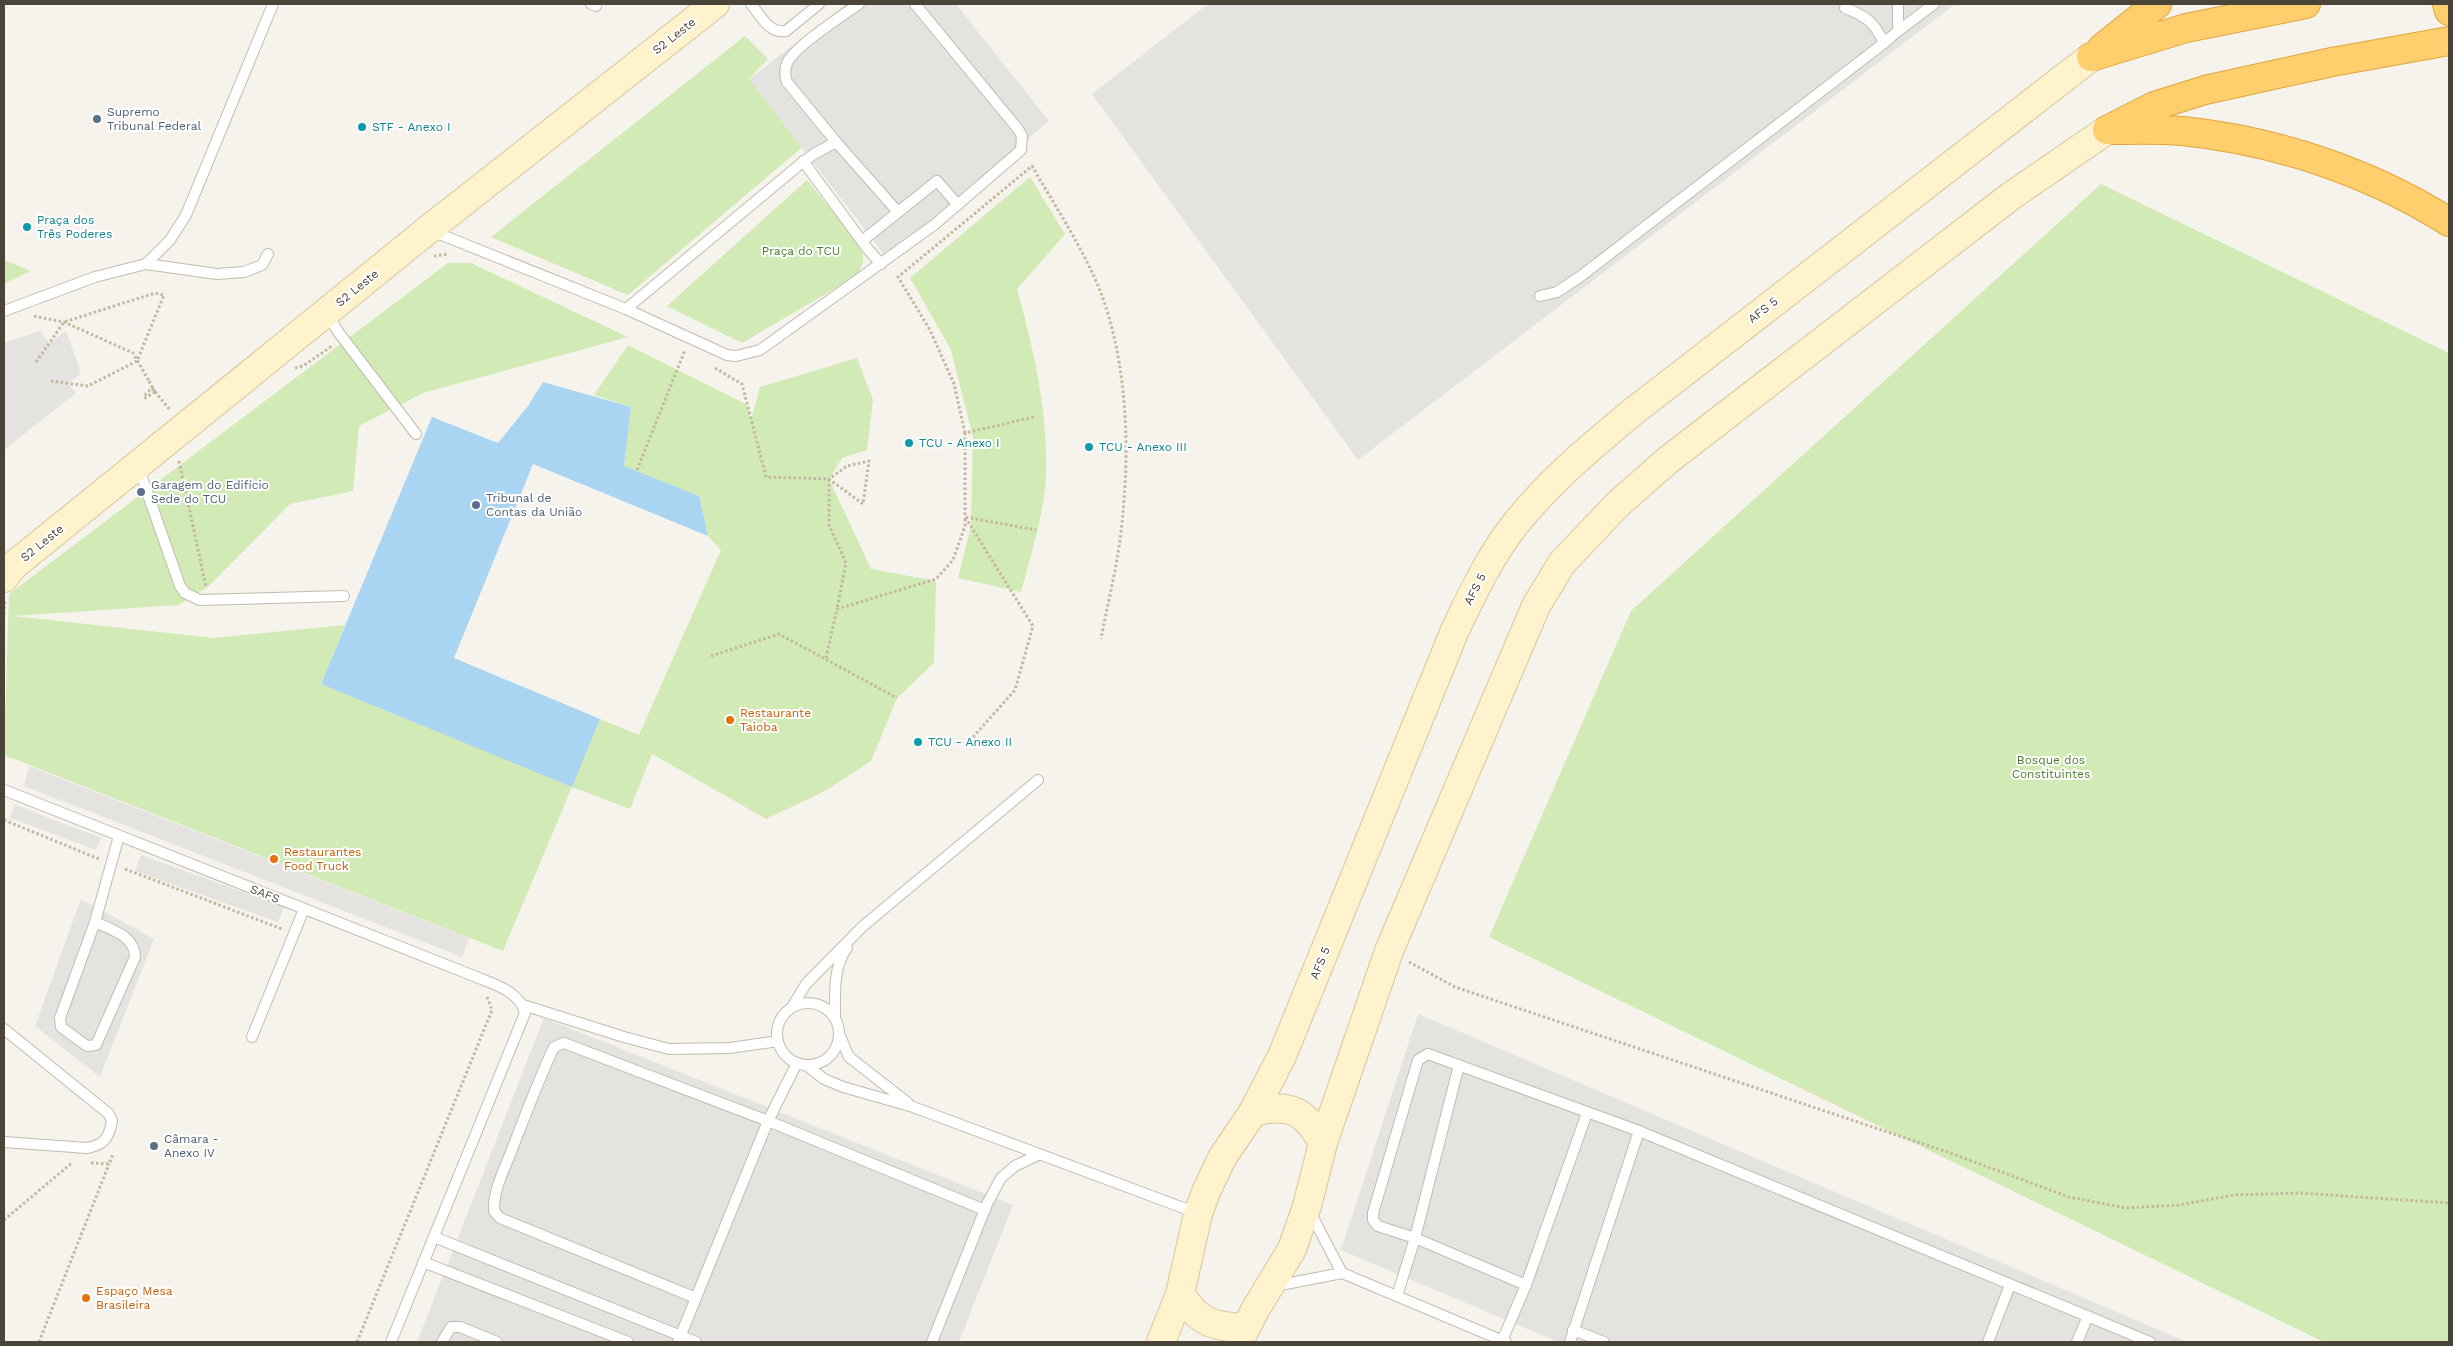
<svg xmlns="http://www.w3.org/2000/svg" width="2453" height="1346" font-family="'Work Sans',sans-serif">
<style>
.green{fill:#d2eab5}
.parking{fill:#e5e3e0}
.water{fill:#a9d4f2}
.lines{fill:none;stroke-linecap:round;stroke-linejoin:round}
.lane-casing{stroke:#c2bbae;stroke-width:12}
.secondary-casing{stroke:#d6c79b;stroke-width:30}
.highway-casing{stroke:#e0a43c;stroke-width:30}
.path{stroke:#c4b79f;stroke-width:3;stroke-dasharray:2.5 2.5;stroke-linecap:butt}
.lane{stroke:#fff;stroke-width:10}
.secondary{stroke:#fff3cd;stroke-width:28}
.highway{stroke:#ffcf6e;stroke-width:28}
.path-bridge{stroke:#c4b79f;stroke-width:3;stroke-dasharray:2.5 2.5;stroke-linecap:butt}
.service-dot{fill:#5c6f8a;stroke:#fff;stroke-width:2}
.culture-dot{fill:#0f9aa8;stroke:#fff;stroke-width:2}
.food-dot{fill:#e8710a;stroke:#fff;stroke-width:2}
.labels{text-anchor:middle;dominant-baseline:central;stroke-width:4;stroke-linejoin:round;paint-order:stroke}
.street-label{font-size:12px;fill:#4b4439;stroke:#fff}
.service-label{font-size:12px;fill:#4e5e75;stroke:#fff;text-anchor:start}
.culture-label{font-size:12px;fill:#0d838f;stroke:#fff;text-anchor:start}
.park-label{font-size:12px;fill:#4a7f2a;stroke:#fff}
.food-label{font-size:12px;fill:#c56008;stroke:#fff;text-anchor:start}
</style>
<rect width="100%" height="100%" fill="#f6f3ec"/>
<!-- green -->
<g class="green">
<polygon points="745,36 768,59 749,79 807,143 628,295 491,237"/>
<path d="M1030 177 1065 234 1017 289C1034 350 1048 412 1046 476 1044 515 1031 554 1021 592L958 578 971 526 973 437 951 350 910 278Z"/>
<polygon points="807,180 863,249 863,262 858,275 742,343 667,306"/>
<polygon points="2101,184 2449,353 2449,1342 2324,1342 1489,937 1631,611"/>
<polygon points="4,260 31,271 4,284"/>
<polygon points="448,263 471,263 628,337 423,393 359,426 353,491 290,504 209,586 179,605 13,616 214,638 345,625 321,684 572,786 600,719 639,735 721,550 708,536 699,496 624,467 631,407 594,395 628,345 746,404 751,420 760,387 857,358 873,400 867,450 842,458 829,479 871,569 936,581 934,663 897,698 871,761 825,791 766,819 652,754 630,809 572,787 503,951 4,755 9,594"/>
</g>
<!-- parking -->
<g class="parking">
<polygon points="846,4 956,4 1049,121 886,257 749,79"/>
<polygon points="1208,4 1955,4 1358,460 1092,94"/>
<polygon points="40,331 49,343 66,331 81,373 68,384 76,393 4,450 4,343"/>
<polygon points="29,766 469,938 462,957 24,786"/>
<polygon points="15,805 101,838 96,850 10,818"/>
<polygon points="141,855 284,907 278,922 135,871"/>
<polygon points="81,899 154,939 100,1077 35,1026"/>
<polygon points="1418,1014 2187,1342 1558,1342 1341,1250"/>
<polygon points="544,1018 1013,1205 959,1342 417,1342"/>
</g>
<!-- water -->
<polygon class="water" points="543,382 631,407 624,466 699,496 708,536 533,464 454,658 600,719 572,787 321,684 432,417 498,443 528,406"/>
<g class="lines">
<defs>
<g id="lane">
<polyline points="591,4 596,6"/>
<path d="M751 4C761 16 769 34 786 31L819 4"/>
<path d="M1845 8C1866 16 1875 23 1884 43"/>
<polyline points="1898,31 1934,4"/>
<polyline points="836,142 898,212"/>
<polyline points="803,161 867,248 881,264"/>
<polyline points="432,231 626,309 727,355 736,356 760,350 934,225 1021,150 1022,136 1018,129 915,4"/>
<polyline points="862,241 937,181 958,205"/>
<polyline points="146,264 170,240 186,215 273,4"/>
<polyline points="1540,296 1557,292 1581,276 1884,43 1898,31 1898,4"/>
<path d="M626 309 798 166 814 154 836 142 787 82C785 76 784 70 787 63 793 48 844 14 859 4"/>
<polyline points="4,311 95,277 146,264 217,274 244,272 262,265 268,254"/>
<polyline points="327,314 339,333 416,434"/>
<polyline points="138,466 180,586 185,593 200,600 344,596"/>
<path d="M4 790 479 978C496 985 520 992 525 1013L391 1342"/>
<path d="M95 922C112 930 135 936 135 957L96 1045 87 1046 61 1027 60 1018 95 922 119 836"/>
<circle cx="808" cy="1034" r="31"/>
<polyline points="523,1005 624,1037 669,1049 730,1048 778,1041"/>
<polyline points="792,1007 806,984 862,927 1038,780"/>
<path d="M835 1017C835 995 833 966 847 948"/>
<path d="M4 1029 109 1114 112 1121C109 1138 104 1145 87 1148L4 1142"/>
<polyline points="840,1036 849,1057 908,1103"/>
<polyline points="252,1037 304,909"/>
<polyline points="806,1065 824,1079 843,1087 913,1107 1197,1213"/>
<polyline points="1310,1212 1342,1273"/>
<polyline points="434,1237 696,1342"/>
<polyline points="423,1262 628,1342"/>
<polyline points="1526,1285 1587,1113"/>
<polyline points="1275,1286 1342,1273 1506,1342"/>
<polyline points="1397,1296 1415,1238 1459,1065"/>
<path d="M696 1298 500 1218 494 1211C493 1191 504 1170 511 1152 525 1116 538 1081 554 1047L564 1043 768 1121 985 1210"/>
<polyline points="1573,1330 1604,1342"/>
<polyline points="1502,1341 1526,1285 1415,1238 1378,1226 1373,1220 1373,1213 1418,1060 1428,1054 1639,1131"/>
<polyline points="442,1342 451,1327 460,1327 497,1342"/>
<polyline points="678,1342 768,1121 797,1063"/>
<polyline points="932,1342 987,1204 1001,1178 1015,1166 1038,1155"/>
<polyline points="1570,1342 1639,1131 2150,1342"/>
<polyline points="1988,1342 2010,1285"/>
<polyline points="2077,1342 2088,1316"/>
</g>
<g id="secondary">
<polyline points="4,578 13,566 429,229 715,4"/>
<path d="M1253 1112C1291 1103 1304 1110 1323 1143"/>
<path d="M1180 1294C1200 1323 1211 1326 1245 1328"/>
<path d="M1161 1342 1180 1294 1198 1214 1206 1192 1222 1158 1253 1112 1282 1056 1455 630C1472 595 1489 558 1513 527 1548 482 1591 447 1634 411L2091 57"/>
<polyline points="1239,1342 1255,1310 1292,1249 1307,1206 1323,1143 1389,951 1536,606 1562,563 1618,504 1668,460 2011,196 2107,130"/>
</g>
<g id="highway">
<polyline points="2447,4 2449,11"/>
<polyline points="2102,48 2157,4"/>
<polyline points="2091,57 2186,28 2306,4"/>
<polyline points="2111,128 2154,106 2205,90 2332,62 2449,41"/>
<path d="M2107 130C2132 130 2158 129 2183 131 2277 141 2370 172 2449 222"/>
</g>
</defs>
<!-- lane casing -->
<use href="#lane" class="lane-casing"/>
<!-- secondary casing -->
<use href="#secondary" class="secondary-casing"/>
<!-- highway casing -->
<use href="#highway" class="highway-casing"/>
<!-- path -->
<g class="path">
<polyline points="434,256 448,254"/>
<polyline points="34,316 64,322 133,353 149,381"/>
<polyline points="36,362 64,322 155,293 164,295 137,361 88,386 51,381"/>
<polyline points="295,368 303,366 332,346"/>
<polyline points="715,368 742,384 766,477 829,479 863,504 869,461 847,466 829,479"/>
<polyline points="155,392 145,398 144,396 152,388 170,410"/>
<path d="M965 433 954 384 930 330 898 277 1032 166C1055 206 1081 245 1099 288 1126 356 1130 441 1123 512 1120 555 1109 597 1101 639"/>
<polyline points="179,461 206,587"/>
<polyline points="637,470 685,350"/>
<polyline points="829,479 829,525 846,563 837,609"/>
<polyline points="4,614 5,600"/>
<polyline points="711,656 779,634 897,698"/>
<polyline points="826,658 837,609 936,579 953,560 965,526 965,517 1036,530"/>
<polyline points="973,737 1015,690 1033,626 965,517 965,433 1034,417"/>
<polyline points="4,820 99,859"/>
<polyline points="125,869 282,929"/>
<polyline points="1409,962 1455,987 1950,1153 2069,1197 2126,1208 2179,1205 2234,1195 2300,1193 2449,1203"/>
<polyline points="91,1163 109,1164 113,1154"/>
<polyline points="4,1220 73,1162"/>
<polyline points="39,1342 109,1164"/>
<polyline points="357,1342 492,1010 487,997"/>
</g>
<!-- lane -->
<use href="#lane" class="lane"/>
<!-- secondary -->
<use href="#secondary" class="secondary"/>
<!-- highway -->
<use href="#highway" class="highway"/>
<!-- path-bridge -->
<polyline class="path-bridge" points="149,381 155,392"/>
</g>
<!-- markers -->
<g class="service-dot">
<circle cx="97" cy="119" r="5"/>
<circle cx="141" cy="492" r="5"/>
<circle cx="476" cy="505" r="5"/>
<circle cx="154" cy="1146" r="5"/>
</g>
<g class="culture-dot">
<circle cx="362" cy="127" r="5"/>
<circle cx="27" cy="227" r="5"/>
<circle cx="909" cy="443" r="5"/>
<circle cx="1089" cy="447" r="5"/>
<circle cx="918" cy="742" r="5"/>
</g>
<g class="food-dot">
<circle cx="730" cy="720" r="5"/>
<circle cx="274" cy="859" r="5"/>
<circle cx="86" cy="1298" r="5"/>
</g>
<g class="labels">
<!-- street labels -->
<g class="street-label">
<text transform="translate(674 36) rotate(-38)">S2 Leste</text>
<text transform="translate(357 288) rotate(-39)">S2 Leste</text>
<text transform="translate(1763 310) rotate(-38)">AFS 5</text>
<text transform="translate(42 543) rotate(-39)">S2 Leste</text>
<text transform="translate(1475 589) rotate(-63)">AFS 5</text>
<text transform="translate(265 894) rotate(22)">SAFS</text>
<text transform="translate(1320 963) rotate(-68)">AFS 5</text>
</g>
<!-- service labels -->
<g class="service-label">
<text x="107" y="112">Supremo<tspan x="107" dy="14">Tribunal Federal</tspan></text>
<text x="151" y="485">Garagem do Edifício<tspan x="151" dy="14">Sede do TCU</tspan></text>
<text x="486" y="498">Tribunal de<tspan x="486" dy="14">Contas da União</tspan></text>
<text x="164" y="1139">Câmara -<tspan x="164" dy="14">Anexo IV</tspan></text>
</g>
<!-- culture labels -->
<g class="culture-label">
<text x="372" y="127">STF - Anexo I</text>
<text x="37" y="220">Praça dos<tspan x="37" dy="14">Três Poderes</tspan></text>
<text x="919" y="443">TCU - Anexo I</text>
<text x="1099" y="447">TCU - Anexo III</text>
<text x="928" y="742">TCU - Anexo II</text>
</g>
<!-- park labels -->
<g class="park-label">
<text x="801" y="251">Praça do TCU</text>
<text x="2051" y="760">Bosque dos<tspan x="2051" dy="14">Constituintes</tspan></text>
</g>
<!-- food labels -->
<g class="food-label">
<text x="740" y="713">Restaurante<tspan x="740" dy="14">Taioba</tspan></text>
<text x="284" y="852">Restaurantes<tspan x="284" dy="14">Food Truck</tspan></text>
<text x="96" y="1291">Espaço Mesa<tspan x="96" dy="14">Brasileira</tspan></text>
</g>
</g>
<!-- border -->
<rect width="2453" height="1346" fill="none" stroke="#4b4439" stroke-width="10"/>
</svg>
